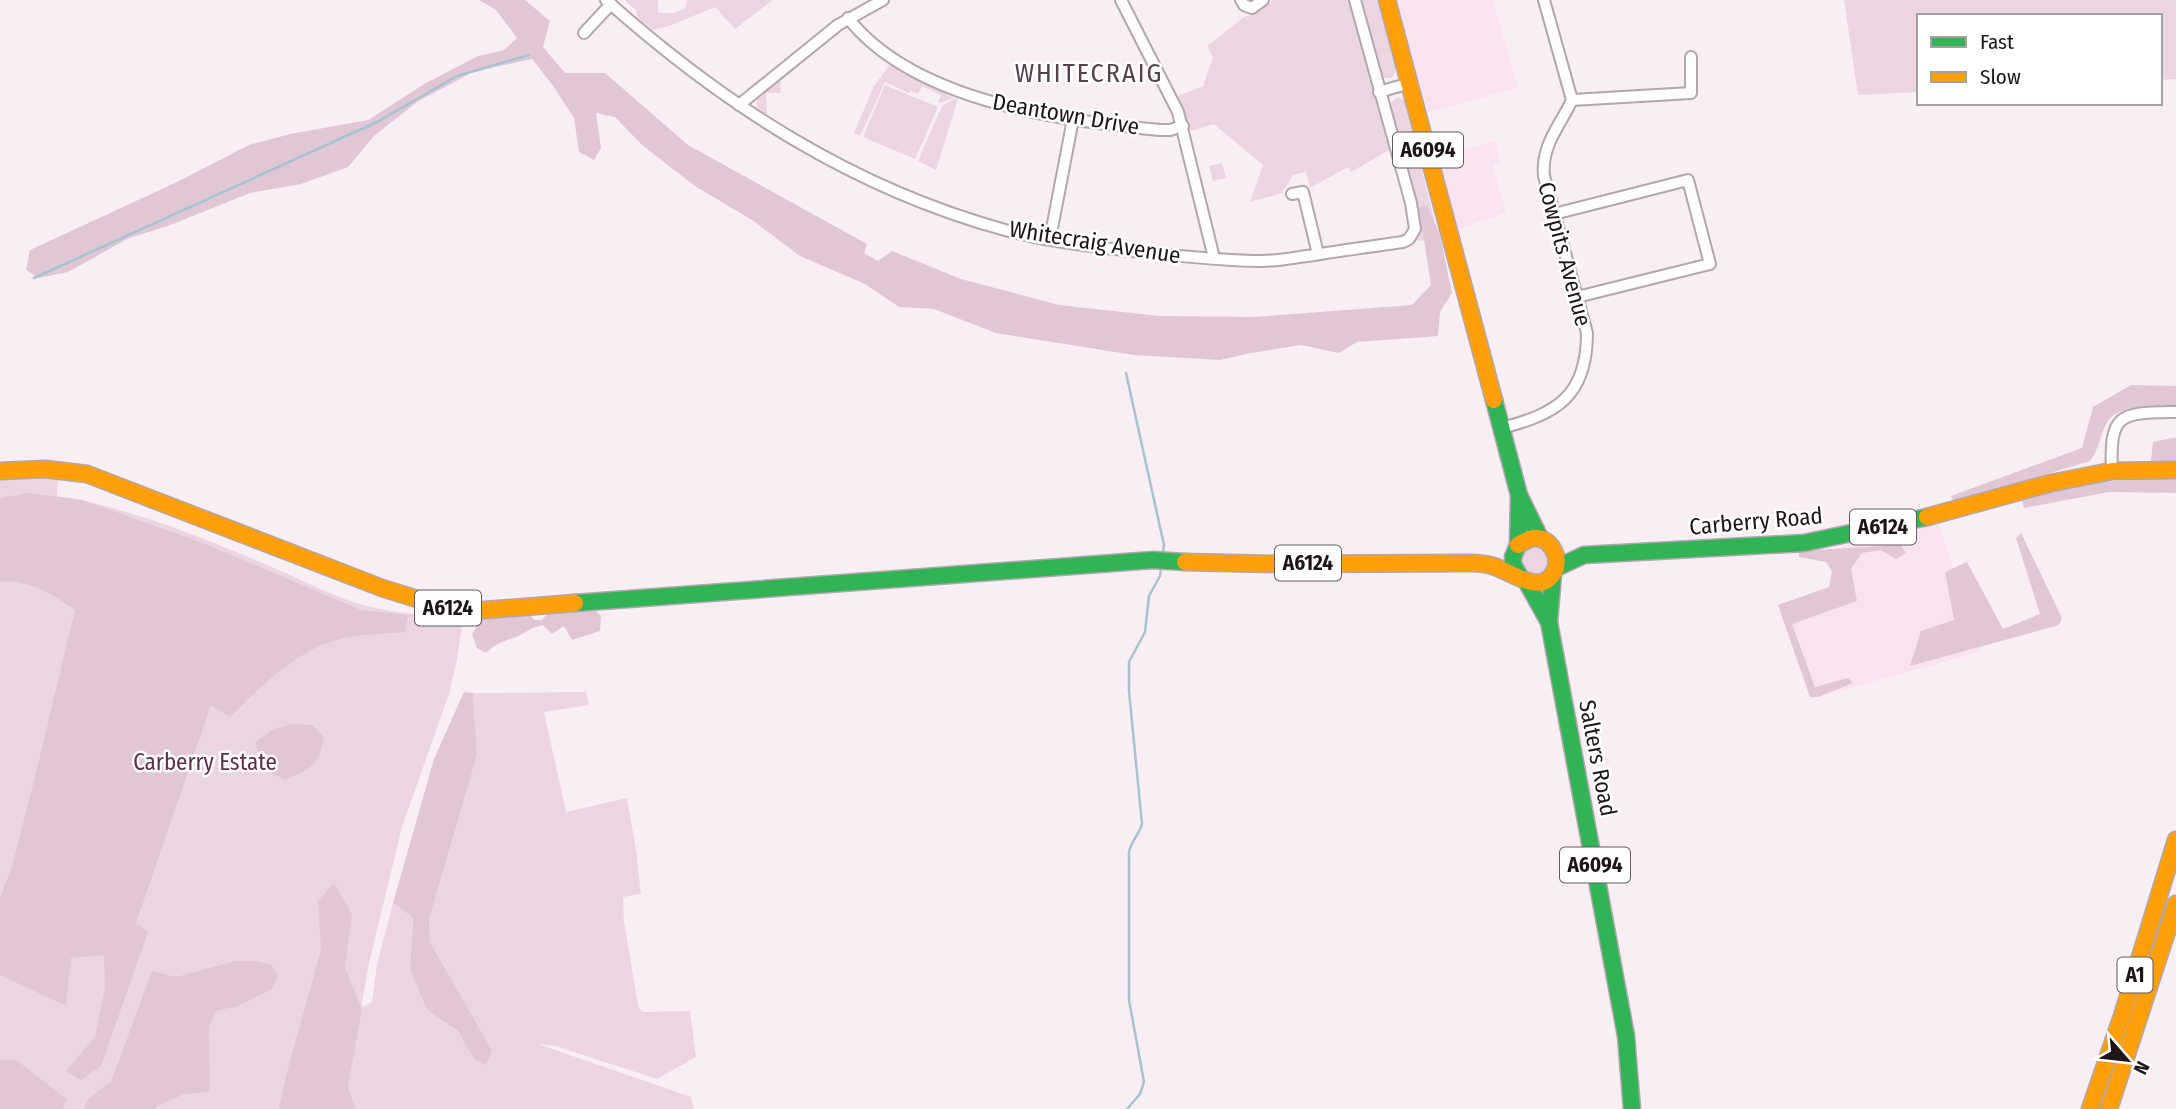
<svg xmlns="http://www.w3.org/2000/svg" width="2176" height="1109" font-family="'Fira Sans Condensed',sans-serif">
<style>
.built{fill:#fae3f0}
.green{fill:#ebd5e1}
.forest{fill:#e1c7d5}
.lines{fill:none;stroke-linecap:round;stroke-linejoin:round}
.stream{stroke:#a6c3cf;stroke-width:2.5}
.street-casing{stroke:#b1a7ac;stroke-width:14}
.fast-casing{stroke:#b1a7ac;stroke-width:19}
.slow-casing{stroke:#b1a7ac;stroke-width:19}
.street{stroke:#fefcfd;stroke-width:10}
.fast{stroke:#30b455;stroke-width:16}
.slow{stroke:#ff9f0a;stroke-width:16}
.labels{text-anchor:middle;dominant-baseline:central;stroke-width:5;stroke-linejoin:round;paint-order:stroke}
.shield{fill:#fff;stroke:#615b5e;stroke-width:2}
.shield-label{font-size:21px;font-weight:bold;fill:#1d1519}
.street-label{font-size:23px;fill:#1d1519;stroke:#fff}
.park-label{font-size:23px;fill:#5f2d4c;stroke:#fff}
.quarter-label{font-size:26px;letter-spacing:2px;fill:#56414d;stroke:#fff}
</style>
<rect width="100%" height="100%" fill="#f9eef4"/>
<!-- built -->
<g class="built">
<polygon points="1396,0 1493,0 1518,88 1428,112"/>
<polygon points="1495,141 1500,162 1493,165 1506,213 1458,229 1439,157"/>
<polygon points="1939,524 1980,652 1818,697 1791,624 1857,601 1851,569 1842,545"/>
</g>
<!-- green -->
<g class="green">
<polygon points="624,0 658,0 658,13 674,13 686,8 687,0 773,0 735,29 715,7 669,26 653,30 637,17 636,10"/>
<polygon points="1273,0 1349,0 1389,150 1351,172 1348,167 1310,188 1306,172 1293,175 1282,193 1250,202 1263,165 1214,124 1191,131 1178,96 1203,86 1213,57 1207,46 1244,17 1261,11"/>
<polygon points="1360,0 1377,0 1396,70 1392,78 1386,78 1380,75"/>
<polygon points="1844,0 2176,0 2176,79 2160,80 2160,16 1919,16 1919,92 1858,95"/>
<polygon points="891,63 904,73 954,98 940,103 938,103 941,95 922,86 918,94 911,91 909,93 885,82 860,136 854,133 874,86"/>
<polygon points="780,80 781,93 766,93 767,113 766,114 757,107 757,100"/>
<polygon points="885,85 938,107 915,159 863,137"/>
<polygon points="1397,97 1404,100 1440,242 1416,240 1421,226 1390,104"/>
<polygon points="956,98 958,99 936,170 918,161 942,106"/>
<polygon points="1222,163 1226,178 1213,181 1209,166"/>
<path d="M58 477 57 496C132 508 204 538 274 568 302 580 339 599 367 606 399 614 430 616 463 618L457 660 449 694 402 827 369 963 361 1008 372 1002 377 965 393 903 413 918 410 970 427 1010 458 1031 474 1059 492 1050 430 942 429 920 477 755 473 693 586 692 589 705 544 712 566 812 627 798 636 850 641 894 623 897 624 922 638 1005 642 1012 690 1011 696 1057 657 1079 555 1046 538 1044 691 1097 694 1109H356L349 1088 344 1109H0V479Z"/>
<circle cx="1535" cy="561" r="15"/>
</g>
<!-- forest -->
<g class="forest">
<polygon points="479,0 525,0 550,21 543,47 565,73 605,73 688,145 867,244 864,253 878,261 892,251 961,279 1059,305 1159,316 1254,317 1412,305 1431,285 1419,208 1427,205 1440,235 1452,293 1440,312 1438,336 1357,342 1339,353 1301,345 1251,353 1220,360 1134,355 996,333 934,309 899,307 865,284 800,256 752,220 695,186 642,145 615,117 596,113 601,148 594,160 579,152 574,118 554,87 532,59 473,72 417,102 374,136 348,167 301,184 250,193 168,226 129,238 68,272 39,278 26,270 30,250 177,182 249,145 290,134 368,120 426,83 478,56 504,50 517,38 496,10"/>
<path d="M2131 385 2176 386V405C2156 406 2121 403 2108 421 2101 431 2100 448 2090 461L1954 502 1951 496 2082 448 2093 407Z"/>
<polygon points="2172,438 2176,438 2176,462 2151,461 2153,442"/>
<path d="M2176 479V493L2109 492 2024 508 2022 500C2070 480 2124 480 2176 479Z"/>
<path d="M27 493 83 500 208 545 361 610 408 615 405 632C384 634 361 634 340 639 296 650 261 687 230 717L211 705 136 923 148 932 101 1066 81 1080 66 1071 95 1037 105 988 104 955 71 958 66 1006 0 975V898L12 866 33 785 75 610C51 594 30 579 0 582V498Z"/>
<polygon points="2021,533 2062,618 2059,625 1910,666 1921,631 1954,620 1945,572 1967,562 2003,629 2040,614 2016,538"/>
<polygon points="1901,545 1906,553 1896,559 1881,550 1862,553 1851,569 1857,601 1792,624 1815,687 1848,678 1853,683 1818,697 1810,697 1778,605 1829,587 1832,571 1826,562 1799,557 1799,551"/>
<path d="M595 610 601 616 600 631 572 640 564 626 552 634 543 625C533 627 530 630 522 634 506 642 500 640 486 653L477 648 472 634 483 617 530 614 534 620H542L549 612Z"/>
<polygon points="464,692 473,693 477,755 429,920 430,942 492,1050 486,1065 474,1059 458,1031 427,1010 410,970 413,918 393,903 434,759"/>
<path d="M292 724 312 725 324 737C318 766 311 769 285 780L264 769 255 742 274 729Z"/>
<polygon points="334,883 352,914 345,968 362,1009 348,1086 356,1109 279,1109 287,1072 321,950 318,901"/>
<polygon points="236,961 256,961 271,965 278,976 272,989 238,1006 216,1011 209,1027 210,1091 182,1095 157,1106 156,1109 84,1109 88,1099 111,1082 152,971 176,977"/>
<polygon points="0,1060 16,1060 67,1099 63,1109 0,1109"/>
</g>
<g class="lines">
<!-- stream -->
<g class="stream">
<polyline points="34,278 377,122 457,76 529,55"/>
<polyline points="1126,373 1164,545 1163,553"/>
<path d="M1127 1109 1140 1094 1144 1082 1129 1000V852C1131 841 1139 835 1142 824L1129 691V662L1145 632 1149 596 1160 576 1161 566"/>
</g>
<defs>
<g id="street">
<path d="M606 0C724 105 852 188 1005 230 1050 242 1095 247 1141 252 1181 256 1222 261 1262 261 1280 261 1297 257 1314 255 1344 250 1374 246 1403 242L1409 239 1415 229 1411 203 1355 0"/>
<polyline points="1121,0 1178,112 1214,258"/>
<polyline points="1241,0 1244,5 1252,8 1263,0"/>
<path d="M848 18C913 101 1061 121 1160 130H1170L1183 126"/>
<polyline points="584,33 611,4"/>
<polyline points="1379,92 1410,83"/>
<polyline points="1572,100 1691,93 1691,57"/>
<polyline points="739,105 838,25 883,0"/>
<polyline points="1292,194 1303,192 1318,254"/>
<polyline points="1554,214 1688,180 1710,264 1577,297"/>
<polyline points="1050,239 1073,119"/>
<path d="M1501 428C1557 414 1587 396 1587 333L1544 176C1541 145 1560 126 1572 100L1544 0"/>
<path d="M2112 471C2109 411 2122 413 2176 412"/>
</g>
<g id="fast">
<polyline points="1494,400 1519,495 1540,538"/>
<polyline points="1519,497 1518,545 1513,557 1513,564 1520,577"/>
<polyline points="1556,568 1584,555 1804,543 1927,517"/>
<polyline points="1553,574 1549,622 1626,1036 1632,1109"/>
<polyline points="1526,581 1549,622"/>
<polyline points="575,603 1153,560 1185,562"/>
</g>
<g id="slow">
<polyline points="1387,0 1494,400"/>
<polyline points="0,471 45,469 87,474 382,588 427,602 472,611 575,603"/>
<polyline points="1927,517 2051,483 2112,471 2176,470"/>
<path d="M1185 562 1276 564 1470 563C1479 563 1488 564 1496 567 1512 573 1542 596 1554 572 1562 558 1550 536 1533 538 1528 539 1522 543 1518 545"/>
<polyline points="2090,1109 2122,1016 2176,840"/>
<polyline points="2109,1109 2176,904"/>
</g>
</defs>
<!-- street casing -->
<use href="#street" class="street-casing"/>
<!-- fast casing -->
<use href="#fast" class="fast-casing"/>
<!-- slow casing -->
<use href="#slow" class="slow-casing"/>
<!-- street -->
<use href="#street" class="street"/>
<!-- fast -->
<use href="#fast" class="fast"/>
<!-- slow -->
<use href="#slow" class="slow"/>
</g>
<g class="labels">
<!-- shield labels -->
<g class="shield">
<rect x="1393" y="132.5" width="70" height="35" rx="5"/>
<rect x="1850" y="509.5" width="66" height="35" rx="5"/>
<rect x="1275" y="545.5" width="66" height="35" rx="5"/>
<rect x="415" y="590.5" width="66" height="35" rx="5"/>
<rect x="1560" y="847.5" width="70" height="35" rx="5"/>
<rect x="2117.5" y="957.5" width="35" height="35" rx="5"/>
</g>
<g class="shield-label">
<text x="1428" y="150">A6094</text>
<text x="1883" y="527">A6124</text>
<text x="1308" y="563">A6124</text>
<text x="448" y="608">A6124</text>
<text x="1595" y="865">A6094</text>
<text x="2135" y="975">A1</text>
</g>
<!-- street labels -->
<g class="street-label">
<text transform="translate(1066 114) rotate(10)">Deantown Drive</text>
<text transform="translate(1095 242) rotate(9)">Whitecraig Avenue</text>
<text transform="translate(1565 254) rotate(75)">Cowpits Avenue</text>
<text transform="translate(1756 521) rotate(-5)">Carberry Road</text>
<text transform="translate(1598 758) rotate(79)">Salters Road</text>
</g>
<!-- park labels -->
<g class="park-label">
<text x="205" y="762">Carberry Estate</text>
</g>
<!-- quarter labels -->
<g class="quarter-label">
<text x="1089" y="73">WHITECRAIG</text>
</g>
</g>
<!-- legend -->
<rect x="1917" y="14" width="245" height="91" fill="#ffffff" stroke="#a5a1a3" stroke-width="2"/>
<rect x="1931" y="37" width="35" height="10" fill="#30b455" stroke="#a5a1a3" stroke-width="2"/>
<text x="1980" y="49" font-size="21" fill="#1d1519">Fast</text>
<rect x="1931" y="72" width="35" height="10" fill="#ff9f0a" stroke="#a5a1a3" stroke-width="2"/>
<text x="1980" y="84" font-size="21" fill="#1d1519">Slow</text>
<!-- north arrow -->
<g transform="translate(2127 1060) rotate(118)" stroke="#ffffff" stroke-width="5" paint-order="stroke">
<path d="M0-5L12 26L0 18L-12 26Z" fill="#1d1519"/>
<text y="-10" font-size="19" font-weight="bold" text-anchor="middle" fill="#1d1519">N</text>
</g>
</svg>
